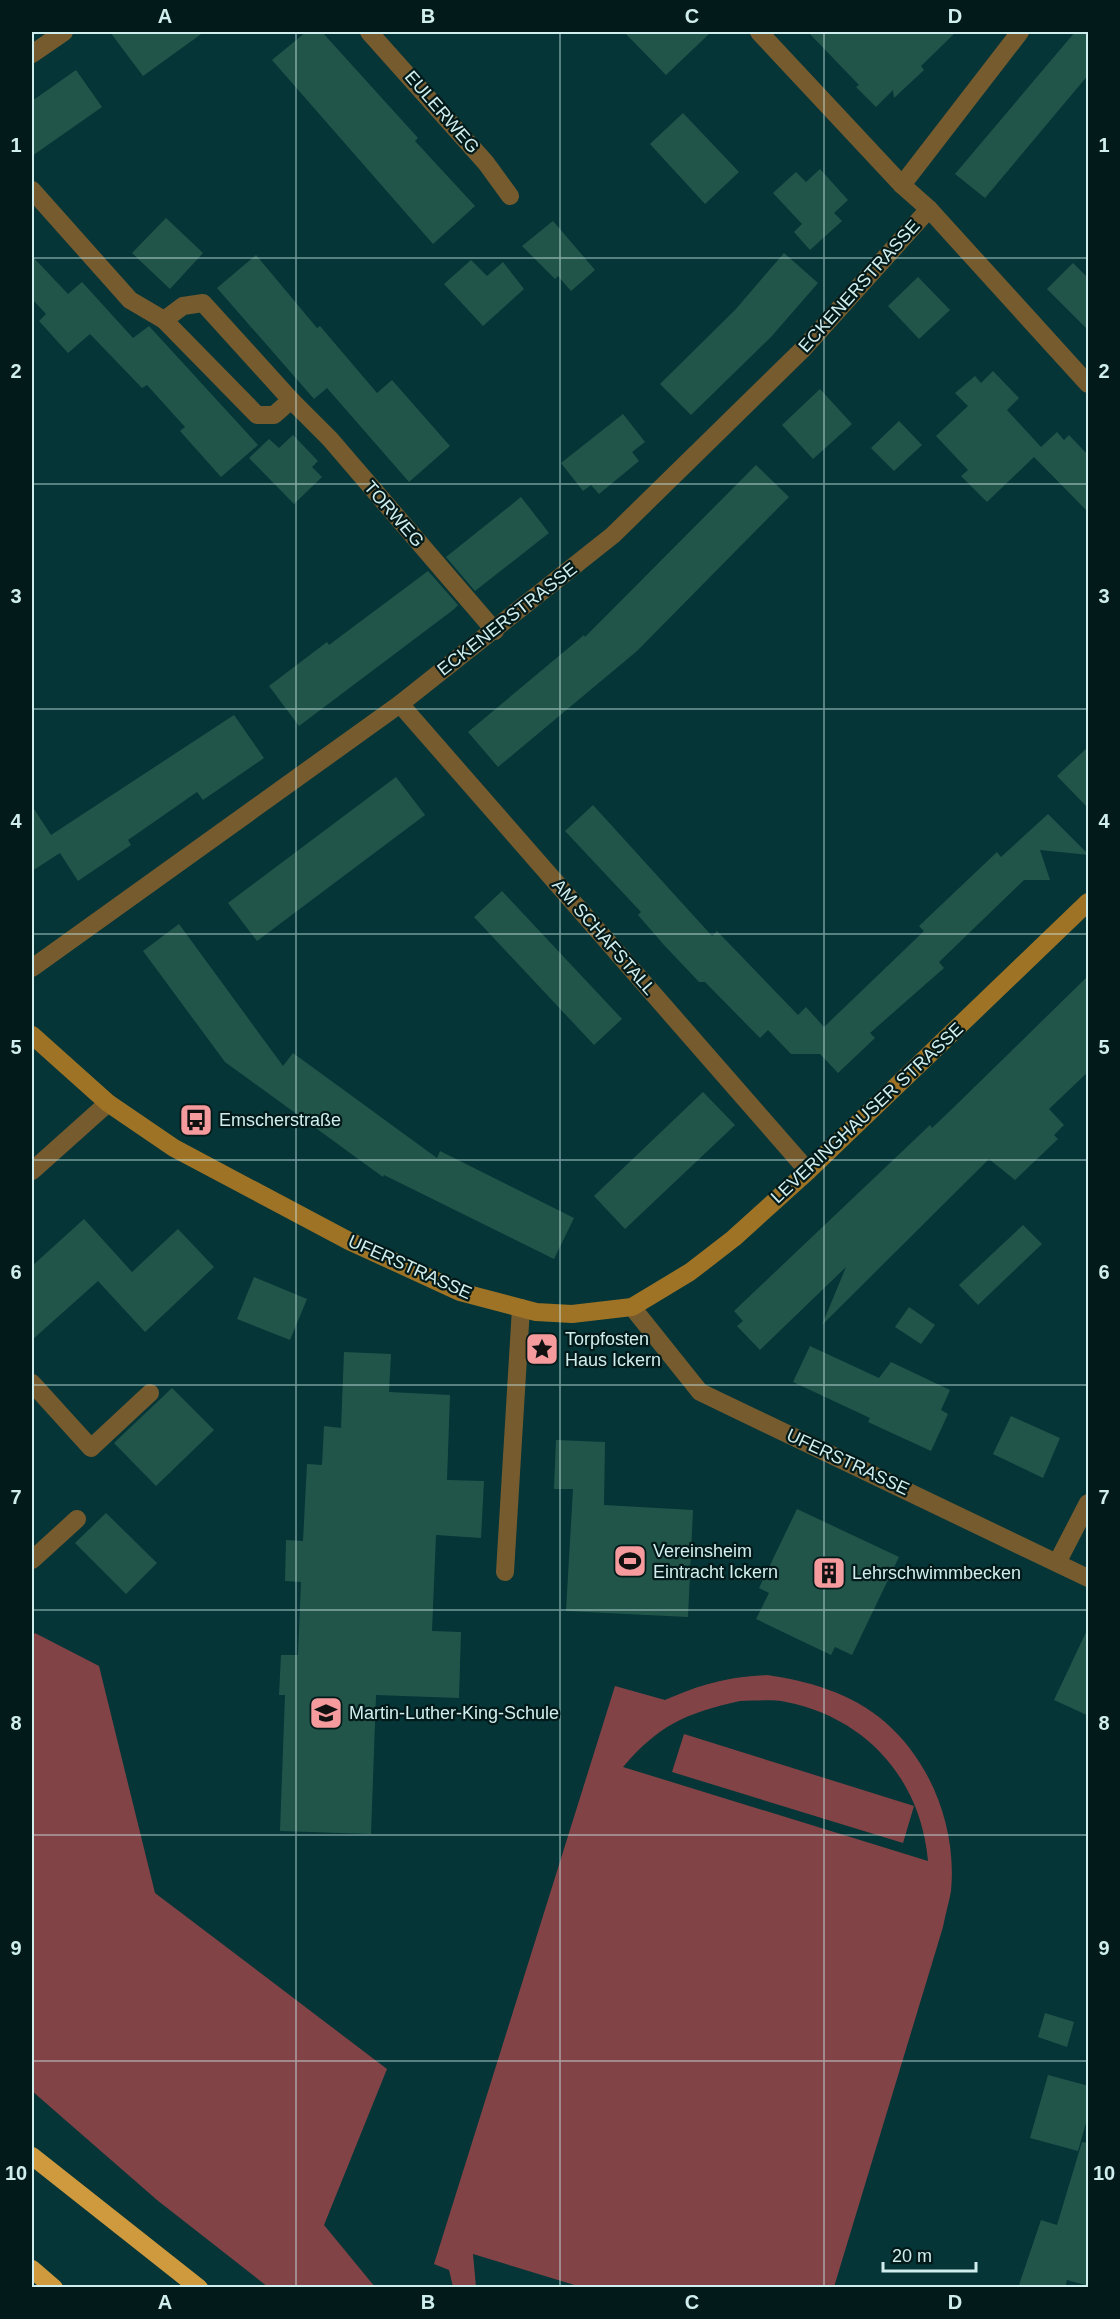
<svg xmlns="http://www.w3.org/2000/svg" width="1120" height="2319" font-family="Helvetica,sans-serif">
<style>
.green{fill:#824346;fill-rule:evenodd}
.building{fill:#22554a}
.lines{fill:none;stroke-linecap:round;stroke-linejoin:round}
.lane{stroke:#765b2f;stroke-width:18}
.street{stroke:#765b2f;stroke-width:18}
.secondary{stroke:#9e7326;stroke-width:18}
.highway{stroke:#cf9a3d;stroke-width:18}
.grid{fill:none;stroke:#d1eeee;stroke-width:1.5;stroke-opacity:0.55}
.labels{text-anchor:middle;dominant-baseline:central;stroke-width:4.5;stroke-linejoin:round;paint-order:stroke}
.street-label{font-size:18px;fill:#d1eeee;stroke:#031a1b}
.poi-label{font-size:18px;fill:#d1eeee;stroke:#031a1b;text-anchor:start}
.neatline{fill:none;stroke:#d1eeee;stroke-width:2}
.grid-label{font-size:20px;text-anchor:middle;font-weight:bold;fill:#d1eeee}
</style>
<rect width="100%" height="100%" fill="#053537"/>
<!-- green -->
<g class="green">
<polygon points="35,1633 99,1666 155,1893 387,2069 324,2225 375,2287 268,2287 157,2200 32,2091 32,1637"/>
<path d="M767 1675C808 1681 852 1693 885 1722 932 1763 957 1829 951 1891 949 1903 945 1915 943 1927L834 2287H581L473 2254 476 2287H453L449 2270 434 2264 615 1686 665 1700C701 1684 727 1677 767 1675ZM740 1701C754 1701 772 1699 786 1702 867 1718 921 1780 928 1861L623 1767C659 1725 686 1713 740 1701Z"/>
<polygon points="684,1734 914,1806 903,1843 672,1772"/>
</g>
<!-- building -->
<g class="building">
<polygon points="110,32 204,32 143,76"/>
<polygon points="306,32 322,32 418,138 415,141 475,206 433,244 272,60"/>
<polygon points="624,32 711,32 666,75"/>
<polygon points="808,32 956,32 921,66 924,70 894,98 893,90 876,107 856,87 859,85"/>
<polygon points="1075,32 1089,32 1089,74 985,198 955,174"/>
<polygon points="76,70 102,107 32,156 32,101"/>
<polygon points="683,113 739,172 705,204 650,144"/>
<polygon points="820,169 848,200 834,213 842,221 810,250 794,232 802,224 773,193 796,172 806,182"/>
<polygon points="166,218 203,253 170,289 132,253"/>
<polygon points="553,221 595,270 571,291 558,276 555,279 522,246"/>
<polygon points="784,253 818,283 771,337 691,415 660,384 735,310"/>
<polygon points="256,255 317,328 320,326 377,393 392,380 450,446 409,482 327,388 314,399 217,288"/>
<polygon points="32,256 68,294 82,282 133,338 149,326 258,445 221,477 180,431 185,427 147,385 142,388 90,334 68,353 39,321 46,314 32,299"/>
<polygon points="471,260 487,276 503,262 524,289 483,326 444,284"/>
<polygon points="1073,263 1089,279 1089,331 1047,289"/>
<polygon points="918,277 950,310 919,339 888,306"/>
<polygon points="993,371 1019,398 1007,410 1041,447 1057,432 1064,440 1069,435 1089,456 1089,513 1034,457 987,502 961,476 968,470 936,436 968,406 955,393 975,376 981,383"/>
<polygon points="820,389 852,424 813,459 782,425"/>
<polygon points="623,414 645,442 632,452 639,461 599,494 591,485 583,491 561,463"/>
<polygon points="899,421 922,445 894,471 871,448"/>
<polygon points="293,435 318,461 312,467 322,477 294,504 249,458 269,439 279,448"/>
<polygon points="756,465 789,497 637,651 498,767 468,732 584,635 585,637"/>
<polygon points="521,497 549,533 475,591 446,557"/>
<polygon points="428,571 458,605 453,610 299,726 269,686 327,642 329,645"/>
<polygon points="234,715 264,758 203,800 197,792 128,840 131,845 78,881 60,853 32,871 32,806 51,835"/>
<polygon points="1089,746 1089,809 1057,776"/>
<polygon points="396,777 425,815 257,941 228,903"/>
<polygon points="593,805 712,936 717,931 798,1015 806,1007 824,1027 924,931 919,926 977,871 997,852 1001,857 1048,814 1089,855 1040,850 1050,880 1024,880 939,962 944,968 870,1033 875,1038 838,1073 820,1054 791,1054 768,1030 760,1038 705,982 699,982 664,945 638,915 641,912 565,831"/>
<polygon points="502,891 622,1019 594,1045 474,917"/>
<polygon points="179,924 283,1066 293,1053 437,1158 440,1151 574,1218 554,1259 384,1175 383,1177 225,1062 143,951"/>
<polygon points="1089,975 1089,1071 1049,1109 1064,1125 1054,1135 1058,1139 1015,1180 989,1159 822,1325 846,1267 760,1350 737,1326 743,1321 734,1311 930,1125 932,1128 952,1109"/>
<polygon points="703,1092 735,1125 625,1229 594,1196"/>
<polygon points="84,1219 132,1272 178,1229 214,1267 145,1332 98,1281 32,1340 32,1266"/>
<polygon points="1023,1225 1042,1244 978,1305 959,1285"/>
<polygon points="254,1277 307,1299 290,1340 237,1319"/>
<polygon points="909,1307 935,1325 921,1344 895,1327"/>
<polygon points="810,1346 879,1378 891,1362 950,1390 941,1410 948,1414 931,1451 868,1422 870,1418 793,1382"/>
<polygon points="344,1352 391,1354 389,1392 450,1395 447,1480 484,1481 481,1538 436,1535 432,1631 461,1632 459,1698 376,1695 371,1834 280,1831 285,1695 279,1695 281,1655 298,1655 301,1582 285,1581 286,1540 303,1541 307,1464 322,1465 324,1426 341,1428"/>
<polygon points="172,1388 214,1430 156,1486 114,1443"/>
<polygon points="1011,1416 1060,1438 1043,1478 993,1454"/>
<polygon points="556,1440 605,1442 604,1505 693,1510 688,1617 566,1611 573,1489 554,1489"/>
<polygon points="797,1509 899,1557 852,1655 835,1647 831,1655 756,1619 769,1593 759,1588"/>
<polygon points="106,1513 157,1563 126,1594 75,1543"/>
<polygon points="1089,1626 1089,1716 1054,1700"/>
<polygon points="1045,2013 1074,2022 1067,2047 1038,2037"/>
<polygon points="1048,2075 1089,2086 1089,2112 1078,2151 1030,2138"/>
<polygon points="1082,2142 1089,2143 1089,2286 1067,2280 1065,2288 1018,2288 1041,2220 1057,2225"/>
</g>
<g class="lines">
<!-- lane -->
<g class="lane">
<polyline points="1058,1561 1088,1503"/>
<polyline points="505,1572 521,1308"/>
</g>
<!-- street -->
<g class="street">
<polyline points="369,32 486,163 510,196"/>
<polyline points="759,32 902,185 929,209 1088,384"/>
<polyline points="32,54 64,32"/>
<polyline points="902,185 1020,32"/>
<polyline points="32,190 130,300 164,320 257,415 274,415 291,400 330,439 495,631"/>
<polyline points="164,320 183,306 203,303 291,400"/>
<polyline points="400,704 808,1171"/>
<polyline points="32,968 400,704 613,535 803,349 929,209"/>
<polyline points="32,1171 108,1103"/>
<polyline points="632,1307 700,1392 1088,1578"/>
<polyline points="32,1383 91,1448 150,1393"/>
<polyline points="32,1560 77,1519"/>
</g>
<!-- secondary -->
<polyline class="secondary" points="32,1035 108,1103 174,1148 349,1241 460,1292 536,1312 572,1314 632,1307 690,1272 734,1238 808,1171 1088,902"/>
<!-- highway -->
<g class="highway">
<polyline points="32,2156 199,2288"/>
<polyline points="32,2269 54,2288"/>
</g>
</g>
<!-- grid -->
<path class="grid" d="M296 32V2288M560 32V2288M824 32V2288M32 258H1088M32 484H1088M32 709H1088M32 934H1088M32 1160H1088M32 1385H1088M32 1610H1088M32 1835H1088M32 2061H1088"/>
<!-- icons -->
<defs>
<symbol id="bus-square" viewBox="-11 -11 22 22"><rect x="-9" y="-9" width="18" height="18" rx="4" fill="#f59b9d" stroke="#031a1b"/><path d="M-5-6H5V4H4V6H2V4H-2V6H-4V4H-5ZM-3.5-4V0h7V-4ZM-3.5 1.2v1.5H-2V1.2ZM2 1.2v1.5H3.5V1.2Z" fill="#111"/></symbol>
<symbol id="sight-square" viewBox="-11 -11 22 22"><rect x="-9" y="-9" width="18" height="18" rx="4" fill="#f59b9d" stroke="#031a1b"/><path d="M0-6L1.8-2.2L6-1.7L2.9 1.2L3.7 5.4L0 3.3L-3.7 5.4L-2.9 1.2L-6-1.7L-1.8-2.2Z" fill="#111"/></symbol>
<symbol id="stadium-square" viewBox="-11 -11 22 22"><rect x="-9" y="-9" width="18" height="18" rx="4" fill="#f59b9d" stroke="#031a1b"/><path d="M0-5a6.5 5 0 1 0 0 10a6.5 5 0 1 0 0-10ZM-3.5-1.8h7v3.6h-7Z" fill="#111"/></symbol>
<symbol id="building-square" viewBox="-11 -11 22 22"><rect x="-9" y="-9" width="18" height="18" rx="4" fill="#f59b9d" stroke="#031a1b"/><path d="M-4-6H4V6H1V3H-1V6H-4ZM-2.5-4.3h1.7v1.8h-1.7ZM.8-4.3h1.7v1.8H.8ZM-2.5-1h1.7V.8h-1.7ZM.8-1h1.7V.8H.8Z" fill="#111"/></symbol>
<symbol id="school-square" viewBox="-11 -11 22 22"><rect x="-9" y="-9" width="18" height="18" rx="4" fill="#f59b9d" stroke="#031a1b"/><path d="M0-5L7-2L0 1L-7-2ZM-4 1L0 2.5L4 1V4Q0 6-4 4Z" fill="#111"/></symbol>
</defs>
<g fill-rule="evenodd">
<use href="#bus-square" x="177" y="1101" width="38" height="38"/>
<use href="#sight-square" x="523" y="1330" width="38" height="38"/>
<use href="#stadium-square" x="611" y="1542" width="38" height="38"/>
<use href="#building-square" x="810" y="1554" width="38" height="38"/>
<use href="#school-square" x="307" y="1694" width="38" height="38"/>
</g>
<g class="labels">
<!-- street labels -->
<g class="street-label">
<text transform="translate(442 112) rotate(49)">EULERWEG</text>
<text transform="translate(859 286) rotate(-48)">ECKENERSTRASSE</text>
<text transform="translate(394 514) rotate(49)">TORWEG</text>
<text transform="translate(507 619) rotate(-38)">ECKENERSTRASSE</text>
<text transform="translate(604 937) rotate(49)">AM SCHAFSTALL</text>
<text transform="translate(867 1113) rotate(-43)">LEVERINGHAUSER STRASSE</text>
<text transform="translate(410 1267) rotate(24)">UFERSTRASSE</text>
<text transform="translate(848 1462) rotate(25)">UFERSTRASSE</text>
</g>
<!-- poi labels -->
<g class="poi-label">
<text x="219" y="1120">Emscherstraße</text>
<text x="565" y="1339">Torpfosten<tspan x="565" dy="21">Haus Ickern</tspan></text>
<text x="653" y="1551">Vereinsheim<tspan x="653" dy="21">Eintracht Ickern</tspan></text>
<text x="852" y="1573">Lehrschwimmbecken</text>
<text x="349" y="1713">Martin-Luther-King-Schule</text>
</g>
</g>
<!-- border -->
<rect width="1120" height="2319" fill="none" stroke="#031a1b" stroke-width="66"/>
<!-- scale -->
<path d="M883 2262v9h93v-9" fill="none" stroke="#d1eeee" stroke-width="3"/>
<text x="892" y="2262" font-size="18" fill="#d1eeee" stroke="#031a1b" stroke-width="4.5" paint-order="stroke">20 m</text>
<rect x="33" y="33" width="1054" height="2253" class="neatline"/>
<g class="grid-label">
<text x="165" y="23">A</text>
<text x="428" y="23">B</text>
<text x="692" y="23">C</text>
<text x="955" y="23">D</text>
<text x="16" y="152">1</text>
<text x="1104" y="152">1</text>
<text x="16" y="378">2</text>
<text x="1104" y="378">2</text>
<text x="16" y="603">3</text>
<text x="1104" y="603">3</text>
<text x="16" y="828">4</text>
<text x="1104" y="828">4</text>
<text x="16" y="1054">5</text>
<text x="1104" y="1054">5</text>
<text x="16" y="1279">6</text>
<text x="1104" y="1279">6</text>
<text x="16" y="1504">7</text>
<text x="1104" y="1504">7</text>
<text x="16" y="1730">8</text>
<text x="1104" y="1730">8</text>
<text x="16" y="1955">9</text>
<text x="1104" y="1955">9</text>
<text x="16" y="2180">10</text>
<text x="1104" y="2180">10</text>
<text x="165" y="2309">A</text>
<text x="428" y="2309">B</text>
<text x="692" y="2309">C</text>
<text x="955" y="2309">D</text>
</g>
</svg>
